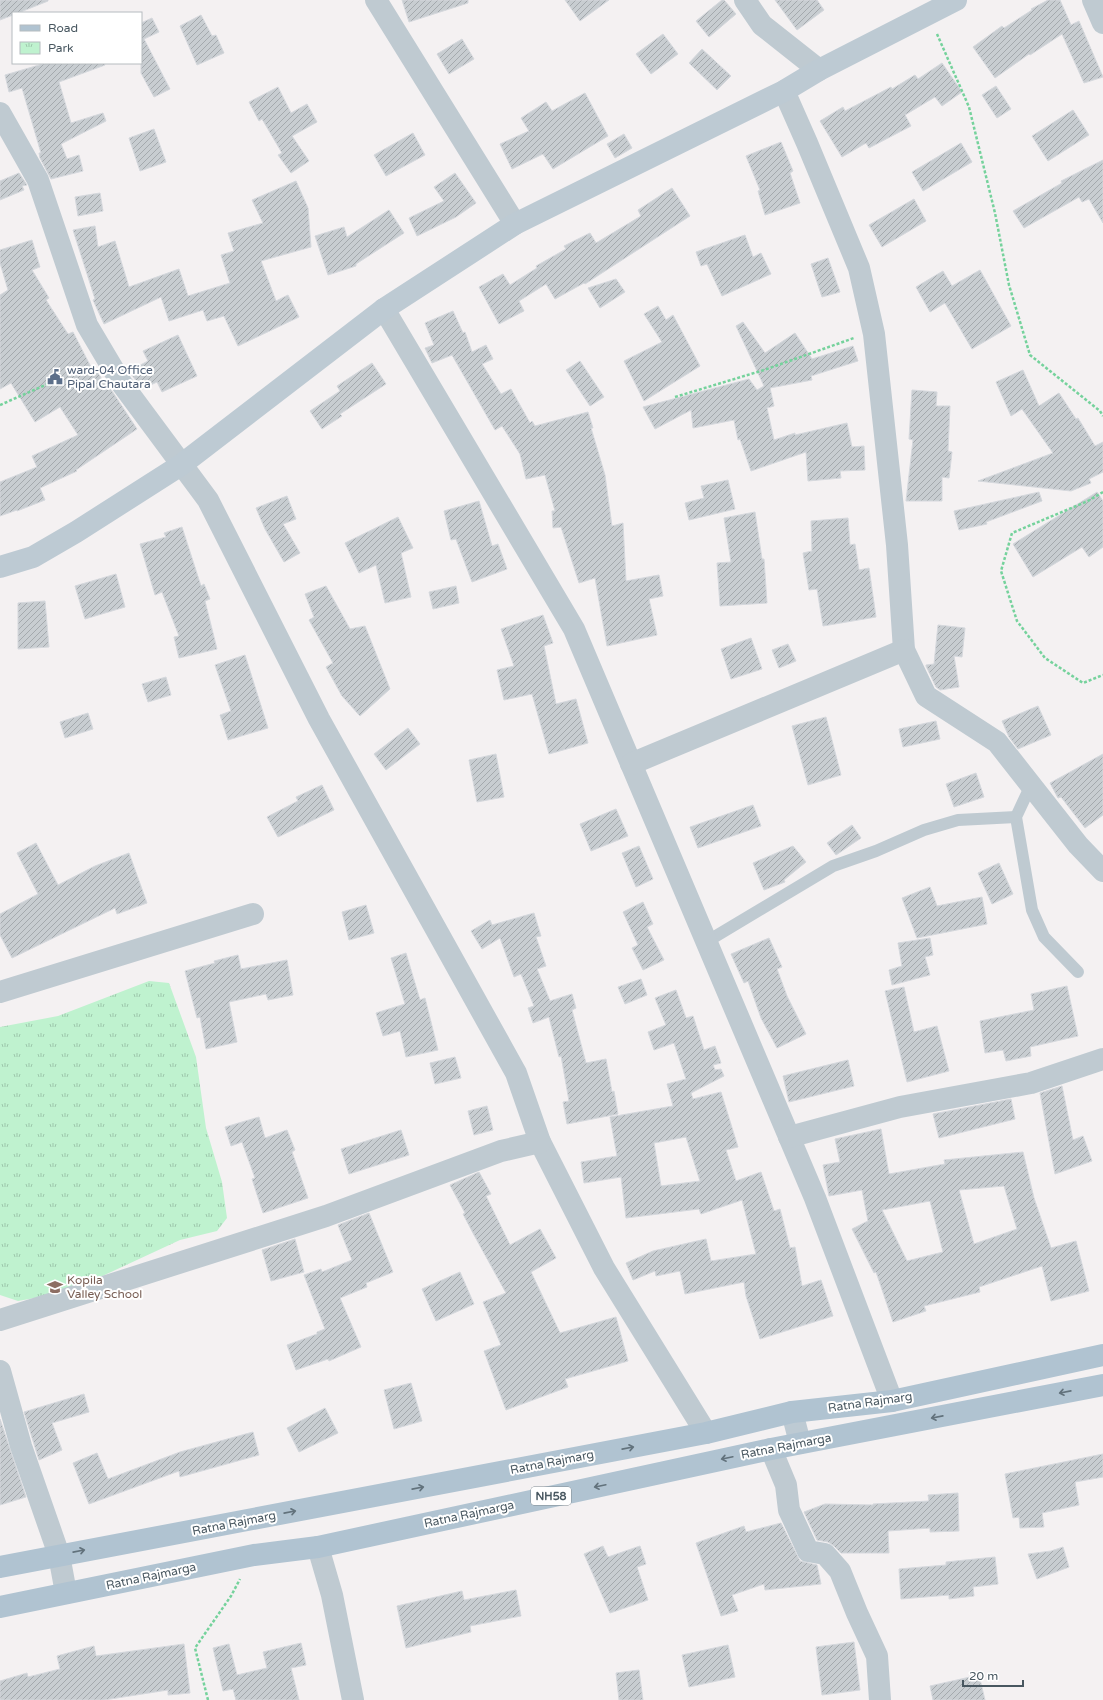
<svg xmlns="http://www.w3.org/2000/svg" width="1103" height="1700" font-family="'Varela Round',sans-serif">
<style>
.park{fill:url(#park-tufts)}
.building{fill:url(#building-hatch);stroke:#d5d8dd;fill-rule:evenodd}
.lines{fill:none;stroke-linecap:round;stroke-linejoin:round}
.path{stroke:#75d29c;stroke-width:2.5;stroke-dasharray:3 2;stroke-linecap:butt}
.service{stroke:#bfcad1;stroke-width:12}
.minor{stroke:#bfcad1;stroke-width:22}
.secondary{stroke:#bdcad3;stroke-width:22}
.primary{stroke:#b0c3d1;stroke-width:22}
.oneway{stroke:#62727c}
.labels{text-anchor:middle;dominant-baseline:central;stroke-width:4;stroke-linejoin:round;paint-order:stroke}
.shield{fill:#fff;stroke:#7f8990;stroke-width:1}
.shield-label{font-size:11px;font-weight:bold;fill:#485760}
.service-label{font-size:12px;fill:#4e5e75;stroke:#fff;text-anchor:start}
.education-label{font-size:12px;fill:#785e54;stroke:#fff;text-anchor:start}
.street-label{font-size:12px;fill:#485760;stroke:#fff}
</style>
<defs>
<pattern id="park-tufts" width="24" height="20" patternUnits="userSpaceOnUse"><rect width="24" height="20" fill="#bff2cf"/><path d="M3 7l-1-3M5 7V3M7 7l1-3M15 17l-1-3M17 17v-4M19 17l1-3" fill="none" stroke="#9dc7ab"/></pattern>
<pattern id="building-hatch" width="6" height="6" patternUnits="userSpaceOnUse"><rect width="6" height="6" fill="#c8cdd1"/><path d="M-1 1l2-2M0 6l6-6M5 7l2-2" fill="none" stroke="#a4a9ad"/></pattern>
</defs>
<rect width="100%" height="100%" fill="#f4f1f2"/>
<!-- park -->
<polygon class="park" points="149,981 169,983 196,1057 206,1128 222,1182 227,1218 217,1231 180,1240 68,1292 18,1301 0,1295 0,1027 58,1016"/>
<!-- building -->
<g class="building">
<polygon points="0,0 48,0 48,1 18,13 13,13 13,15 0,20"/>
<polygon points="402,0 468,0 468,3 409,22"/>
<polygon points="565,0 609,0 580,21"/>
<polygon points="722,0 724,0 736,14 709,37 696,21"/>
<polygon points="775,0 817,0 824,10 797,30"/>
<polygon points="1048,0 1060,0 1071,25 1079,21 1103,77 1084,83 1062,34 1030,55 1029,54 995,78 973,47 1002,26 1004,28 1032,10 1031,9"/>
<polygon points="201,15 212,36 216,35 224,53 197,65 180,26"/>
<polygon points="152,18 159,32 144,39 170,89 154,97 141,73 141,23"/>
<polygon points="663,34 678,54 651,74 636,54"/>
<polygon points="462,39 474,59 449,74 437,54"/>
<polygon points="702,49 731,76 717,90 689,63"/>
<polygon points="46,63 104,63 105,65 59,82 71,123 103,113 106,121 61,144 67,159 79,155 83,171 51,179 40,158 39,153 41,153 22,88 9,92 5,75"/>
<polygon points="942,63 962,92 942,106 935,97 905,115 911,126 869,148 866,143 842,157 820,121 843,107 845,111 891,87 892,89 915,75 918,79"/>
<polygon points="996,86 1011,109 997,118 982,95"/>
<polygon points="278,87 291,113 307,104 317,122 292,136 309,161 291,173 278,155 282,153 262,119 259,121 249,102"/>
<polygon points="585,93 608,136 553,169 543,154 512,169 500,144 529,131 521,118 546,102 552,111"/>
<polygon points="1073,110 1089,135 1048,161 1032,136"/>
<polygon points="154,129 166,162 140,171 129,138"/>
<polygon points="413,133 425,155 386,176 374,155"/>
<polygon points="624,134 632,148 615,158 607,144"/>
<polygon points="781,142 793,171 790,173 800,203 765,215 758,191 760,190 746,156"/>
<polygon points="961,143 972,162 923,191 912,172"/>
<polygon points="1103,160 1103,223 1089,199 1082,202 1079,197 1024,228 1013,211 1062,183 1061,181"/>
<polygon points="19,173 27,185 22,186 24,190 0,200 0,181"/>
<polygon points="455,173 476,203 456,217 417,236 409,218 444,201 434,187"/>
<polygon points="296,181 308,208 311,247 261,261 276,301 288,295 299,317 238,346 224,316 207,321 203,310 169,321 161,297 104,324 93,300 95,299 73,230 95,226 98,247 115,241 129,287 179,269 188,296 230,283 221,255 234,251 228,233 263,223 252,200"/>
<polygon points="672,188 690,216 585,284 584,283 555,299 546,284 519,301 524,311 499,324 479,287 503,274 510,285 537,268 536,266 566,249 564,246 590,233 596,243 641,216 638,210"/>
<polygon points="100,193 103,211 78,216 75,197"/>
<polygon points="914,199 926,221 882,247 869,225"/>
<polygon points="389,210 404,233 356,264 356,266 328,275 315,236 344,227 347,237"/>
<polygon points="745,235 753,257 761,253 771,274 722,296 707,264 701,266 696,252"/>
<polygon points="32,240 40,267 32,270 49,298 46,300 68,334 73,332 92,369 95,367 104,383 106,382 137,429 76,470 77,471 40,488 45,500 17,511 17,510 0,516 0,482 37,467 32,456 78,435 60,407 35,422 11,383 0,389 0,295 8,290 0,263 0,250"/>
<polygon points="828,258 840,292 822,297 811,264"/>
<polygon points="980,270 1011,326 972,349 945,303 930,312 916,287 943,271 952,286"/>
<polygon points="616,279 625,292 600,308 588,288"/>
<polygon points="658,306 666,320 673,315 700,366 644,401 624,361 662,342 644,314"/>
<polygon points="453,311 463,333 465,332 472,352 486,345 493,359 482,364 501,394 511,389 530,423 532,421 535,426 588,412 593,428 591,428 605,475 612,526 623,523 626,581 659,575 663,596 649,599 657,635 607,646 595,578 579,583 561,527 553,528 552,511 555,511 545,475 526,479 520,454 502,426 495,430 452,355 432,363 425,348 434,345 425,323"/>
<polygon points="743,322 765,353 795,333 812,359 853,346 858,361 811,376 812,380 770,388 774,406 767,408 774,440 795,433 795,435 847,423 852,447 864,446 865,470 840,471 841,478 808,481 806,452 751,471 740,439 738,440 734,420 693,428 691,410 655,429 643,407 749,379 757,390 764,386 736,326"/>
<polygon points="178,335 197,376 162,392 157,382 142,389 129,371 148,361 143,351"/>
<polygon points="580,361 604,397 590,406 566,370"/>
<polygon points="372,363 386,384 340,414 342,416 322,429 310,411 340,391 337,386"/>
<polygon points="1023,370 1039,406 1059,393 1076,419 1078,418 1095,446 1103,442 1103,472 1089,479 1091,483 1071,491 978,481 1053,453 1022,409 1011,416 996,382"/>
<polygon points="912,390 937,392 936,406 950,406 948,451 952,452 949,478 942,477 942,501 906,501 913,440 909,439"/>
<polygon points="728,480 735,509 689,520 685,503 704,498 701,486"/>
<polygon points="1039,492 1042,501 986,522 987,524 959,530 954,511"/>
<polygon points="1097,492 1103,501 1103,547 1089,557 1082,547 1033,577 1013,544"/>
<polygon points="287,496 296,519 283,524 300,553 284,562 265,529 256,508"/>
<polygon points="479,501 492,546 498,544 507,569 472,582 456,539 451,540 444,511"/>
<polygon points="755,512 762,559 764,559 767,603 720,606 717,563 731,562 724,518"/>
<polygon points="398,517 413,548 401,553 411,597 385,603 376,565 359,573 345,543"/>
<polygon points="848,518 850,545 855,544 859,570 869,568 876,617 823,626 817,589 809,590 803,553 812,551 811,521"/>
<polygon points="182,527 201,586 204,584 210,599 205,601 217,649 179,658 174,637 179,636 162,592 155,595 140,544 166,537 164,533"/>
<polygon points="116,574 125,607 85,619 75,586"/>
<polygon points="326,586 350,629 365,626 390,689 360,716 342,696 326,667 333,663 309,620 314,617 305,594"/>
<polygon points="456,586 459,603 433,609 429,592"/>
<polygon points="45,601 49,647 18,649 18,603"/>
<polygon points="543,615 553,643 544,646 556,704 576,699 588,743 549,754 532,694 504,700 497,670 514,666 501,629"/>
<polygon points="938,625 965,628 962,657 954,656 959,687 940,690 936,687 926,666 926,665 934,664"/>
<polygon points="751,638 762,669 731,679 721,649"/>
<polygon points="788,644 796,661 779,668 772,650"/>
<polygon points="245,655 268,728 228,740 220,715 231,711 215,665"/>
<polygon points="166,677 171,695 148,702 142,684"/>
<polygon points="1038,706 1051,735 1018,749 1009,737 1002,721"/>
<polygon points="88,713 93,729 65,738 60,722"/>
<polygon points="826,717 841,775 808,785 792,726"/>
<polygon points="936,721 940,739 903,747 899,729"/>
<polygon points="408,728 420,744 386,770 374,754"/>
<polygon points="496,754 504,797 477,802 469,760"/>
<polygon points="1103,754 1103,815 1085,828 1061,797 1058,798 1050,783"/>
<polygon points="976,773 984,797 954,807 946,784"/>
<polygon points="322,785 334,810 278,837 267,817 298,801 296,797"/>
<polygon points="753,805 761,826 698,848 690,827"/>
<polygon points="616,809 628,836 591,851 580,824"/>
<polygon points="852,825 861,838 836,855 827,843"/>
<polygon points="36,843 58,885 95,866 129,853 147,903 117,914 115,908 12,958 0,935 0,914 38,894 17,853"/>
<polygon points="639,846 653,879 636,887 622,853"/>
<polygon points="793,846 806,862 784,880 785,882 764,890 753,863"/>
<polygon points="999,863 1013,894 992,904 978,873"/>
<polygon points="930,887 937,906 982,897 987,924 917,938 902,898"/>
<polygon points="643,902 653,924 647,927 664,960 643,970 632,948 638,945 623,912"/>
<polygon points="366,905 374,933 349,940 342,912"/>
<polygon points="534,913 541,936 536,937 546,966 537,969 550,1001 572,994 576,1008 572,1010 586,1063 606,1059 612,1092 614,1091 618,1114 567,1124 563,1102 569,1101 561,1056 559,1057 549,1017 533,1023 528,1008 534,1006 521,974 514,977 500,938 482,949 471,931 490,920 492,925"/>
<polygon points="769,938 782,967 777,969 787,996 806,1034 777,1048 761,1018 748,981 744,983 731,954"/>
<polygon points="930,938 933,955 925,957 930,975 892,985 889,970 902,966 898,943"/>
<polygon points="406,953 420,1000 425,998 438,1050 406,1057 400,1031 383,1036 376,1013 405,1004 391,958"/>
<polygon points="238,955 241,969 287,960 293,995 268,1000 266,994 229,1002 237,1042 206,1049 200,1017 197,1018 185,971 215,963 214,961"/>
<polygon points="641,979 647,995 625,1004 618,987"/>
<polygon points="1067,986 1078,1036 1030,1047 1031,1056 1006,1061 1003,1050 985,1053 980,1021 1034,1010 1031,994"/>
<polygon points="904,987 914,1032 937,1026 949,1071 907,1082 885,991"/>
<path d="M676 990 686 1018 693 1016 704 1050 715 1046 721 1063 713 1065 715 1070 721 1069 724 1076 691 1093 693 1099 721 1092 738 1147 726 1150 736 1181 761 1172 774 1211 780 1209 790 1248 795 1247 802 1286 821 1280 833 1316 760 1339 746 1296 744 1282 685 1294 680 1271 656 1276 655 1271 633 1280 626 1263 653 1251 706 1239 711 1261 756 1254 742 1200 701 1214 699 1209 626 1218 621 1177 584 1183 581 1162 617 1156 610 1117 673 1106 667 1084 686 1079 674 1043 654 1050 648 1032 666 1025 655 998ZM686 1137 700 1181 661 1186 654 1143Z"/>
<polygon points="455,1057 461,1078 435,1084 430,1063"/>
<polygon points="848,1060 854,1086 789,1102 783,1076"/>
<polygon points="1062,1086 1073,1140 1083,1136 1092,1161 1055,1174 1040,1093"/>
<polygon points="1011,1099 1015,1119 939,1138 933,1114"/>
<polygon points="487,1106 493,1130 474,1135 468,1111"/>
<polygon points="259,1117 265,1138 287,1130 295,1150 292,1152 308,1198 263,1213 252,1179 255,1178 242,1142 231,1146 225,1127"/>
<path d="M881 1129 889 1174 945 1164 944 1160 1023 1152 1034 1198 1051 1248 1076 1241 1089 1291 1051 1301 1042 1266 979 1287 980 1292 924 1306 926 1311 893 1322 876 1272 874 1273 852 1229 868 1221 862 1190 829 1196 823 1165 840 1162 835 1139ZM1004 1186 1017 1229 974 1244 959 1190ZM930 1201 943 1252 907 1261 882 1210Z"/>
<polygon points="401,1130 409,1155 349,1174 341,1149"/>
<polygon points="479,1172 491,1194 486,1196 510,1245 540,1229 556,1258 531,1272 560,1333 616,1317 628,1361 565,1379 568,1387 506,1410 484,1351 501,1345 483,1302 506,1293 474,1235 463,1214 465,1213 450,1185"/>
<polygon points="369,1213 393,1272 366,1283 367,1287 340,1298 361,1347 329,1361 328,1359 296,1370 287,1345 317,1334 317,1332 325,1329 304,1275 321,1269 322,1272 352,1260 338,1225"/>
<polygon points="295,1239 304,1272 271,1281 262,1250"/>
<polygon points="460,1272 474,1304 436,1321 422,1289"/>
<polygon points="411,1383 422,1421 394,1429 384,1390"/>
<polygon points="84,1394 89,1412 52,1423 62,1450 39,1460 24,1412"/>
<polygon points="325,1408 338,1433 299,1452 287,1428"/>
<polygon points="0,1419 26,1497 0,1505"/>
<polygon points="253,1432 259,1455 180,1477 179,1471 89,1504 73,1463 97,1453 108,1479 180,1452"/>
<polygon points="1103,1454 1103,1477 1075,1482 1079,1505 1042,1513 1044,1527 1020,1528 1019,1517 1013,1518 1005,1474"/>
<polygon points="958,1493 959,1531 930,1532 930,1528 888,1531 889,1553 841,1553 834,1546 828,1542 817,1540 804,1512 825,1504 873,1505 873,1504 929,1501 928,1495"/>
<polygon points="781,1523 800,1561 817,1565 821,1584 765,1590 764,1584 732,1595 738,1611 721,1616 696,1543 744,1526 746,1532"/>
<polygon points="603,1546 608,1557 640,1546 646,1564 637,1567 648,1600 610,1613 584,1554"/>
<polygon points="1063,1547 1069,1567 1037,1579 1028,1554 1051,1551"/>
<polygon points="995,1557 998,1584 973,1587 974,1596 949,1599 949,1595 901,1599 899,1569 946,1565 946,1562"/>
<polygon points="516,1590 521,1616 470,1626 471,1632 406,1648 397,1606 462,1591 464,1600"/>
<polygon points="854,1642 860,1690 822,1695 816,1647"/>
<polygon points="301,1643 306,1665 291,1668 299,1700 236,1700 233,1689 223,1691 213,1648 229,1644 237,1675 267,1668 263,1652"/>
<polygon points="184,1644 190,1693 168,1695 168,1690 104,1700 0,1700 0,1681 27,1673 28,1677 60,1669 57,1656 94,1646 96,1656"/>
<polygon points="728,1645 735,1677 689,1687 682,1655"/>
<polygon points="639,1670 643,1700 619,1700 616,1673"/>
<polygon points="979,1675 985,1700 933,1700 930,1686"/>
</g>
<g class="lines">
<!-- path -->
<g class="path">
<polyline points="937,34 969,107 995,213 1009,285 1030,355 1100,411 1103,416"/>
<polyline points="675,397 764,370 854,338"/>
<polyline points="0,405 50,383"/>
<polyline points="1103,492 1088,501 1012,533 1001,571 1017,621 1045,658 1083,683 1103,675"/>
<polyline points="208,1700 195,1648 231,1596 240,1579"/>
</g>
<!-- service -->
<g class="service">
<polyline points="1031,785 1016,817 1032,910 1044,937 1078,972"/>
<polyline points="706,942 833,866 876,851 924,830 958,820 1016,817"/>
</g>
<!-- minor -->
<g class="minor">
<polyline points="376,0 515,224"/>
<polyline points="745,0 762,25 819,70"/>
<polyline points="1093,0 1103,23"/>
<polyline points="784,91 807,143 859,268 874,334 897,545 904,650 926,696 997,742 1078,845 1103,871"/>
<polyline points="0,113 38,180 87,325 122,384 208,500 319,719 516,1073 540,1142 604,1268 706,1433"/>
<polyline points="384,309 574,629 815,1198 892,1401"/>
<polyline points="631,764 904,650"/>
<polyline points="0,992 253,914"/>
<polyline points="789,1137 900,1107 1031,1083 1103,1059"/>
<polyline points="0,1320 326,1216 501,1151 540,1142"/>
<polyline points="0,1371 21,1446 59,1555 66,1593"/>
<polyline points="771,1449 786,1485 789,1510 808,1551 825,1554 840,1571 857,1613 877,1656 880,1700"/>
<polyline points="318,1547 332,1595 353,1700"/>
</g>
<!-- secondary -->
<g class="secondary">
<polyline points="0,567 33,557 76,532 181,465 384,309 515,224 784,91 819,70 956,0"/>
<polyline points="792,1412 800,1443"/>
</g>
<!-- primary -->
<g class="primary">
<polyline points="0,1567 706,1433 792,1412 892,1401 1103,1355"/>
<polyline points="0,1607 254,1555 318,1547 771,1449 1103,1385"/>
</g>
</g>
<!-- one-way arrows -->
<defs><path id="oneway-shaft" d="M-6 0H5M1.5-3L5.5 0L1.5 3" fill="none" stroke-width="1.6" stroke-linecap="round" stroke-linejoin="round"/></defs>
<g class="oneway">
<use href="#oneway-shaft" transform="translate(1065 1392) rotate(169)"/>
<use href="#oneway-shaft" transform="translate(937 1417) rotate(169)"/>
<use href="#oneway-shaft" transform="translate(628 1448) rotate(-11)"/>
<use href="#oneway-shaft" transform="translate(727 1458) rotate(168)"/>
<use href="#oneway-shaft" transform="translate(600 1486) rotate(168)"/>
<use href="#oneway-shaft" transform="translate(418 1488) rotate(-11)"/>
<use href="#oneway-shaft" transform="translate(290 1512) rotate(-11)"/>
<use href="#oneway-shaft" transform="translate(79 1551) rotate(-11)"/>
</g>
<!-- icons -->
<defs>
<symbol id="civic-bare" viewBox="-9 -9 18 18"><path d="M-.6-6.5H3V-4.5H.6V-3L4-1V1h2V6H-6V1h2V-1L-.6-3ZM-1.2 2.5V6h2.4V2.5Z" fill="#5c6f8a" stroke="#fff" stroke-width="2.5" paint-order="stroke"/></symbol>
<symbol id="school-bare" viewBox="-9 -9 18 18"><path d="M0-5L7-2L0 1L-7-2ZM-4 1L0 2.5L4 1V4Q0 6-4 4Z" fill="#8d6e63" stroke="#fff" stroke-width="2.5" paint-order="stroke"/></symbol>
</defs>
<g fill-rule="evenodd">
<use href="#civic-bare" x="44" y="366" width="22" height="22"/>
<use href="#school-bare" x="44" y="1276" width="22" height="22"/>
</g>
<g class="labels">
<!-- shield labels -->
<rect class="shield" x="531" y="1487" width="40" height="18" rx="3"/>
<g class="shield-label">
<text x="551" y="1496">NH58</text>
</g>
<!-- service labels -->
<g class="service-label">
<text x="67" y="370">ward-04 Office<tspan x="67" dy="14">Pipal Chautara</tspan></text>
</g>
<!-- education labels -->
<g class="education-label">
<text x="67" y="1280">Kopila<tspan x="67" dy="14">Valley School</tspan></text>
</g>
<!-- street labels -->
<g class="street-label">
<text transform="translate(870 1402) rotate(-8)">Ratna Rajmarg</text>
<text transform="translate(786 1446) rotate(-11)">Ratna Rajmarga</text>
<text transform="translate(552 1462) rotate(-11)">Ratna Rajmarg</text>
<text transform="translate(469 1514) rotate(-12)">Ratna Rajmarga</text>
<text transform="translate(234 1523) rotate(-11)">Ratna Rajmarg</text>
<text transform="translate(151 1576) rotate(-12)">Ratna Rajmarga</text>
</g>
</g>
<!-- legend -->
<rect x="12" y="12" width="130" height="52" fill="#ffffff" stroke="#b6bcbf"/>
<rect x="20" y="25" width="20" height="6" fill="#b0c3d1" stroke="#b6bcbf"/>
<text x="48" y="32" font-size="12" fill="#485760">Road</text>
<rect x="20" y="42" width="20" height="12" fill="url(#park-tufts)" stroke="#b6bcbf"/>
<text x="48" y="52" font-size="12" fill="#485760">Park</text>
<!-- scale -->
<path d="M963 1680v6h60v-6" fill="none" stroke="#485760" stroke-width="2"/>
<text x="969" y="1680" font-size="12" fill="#485760" stroke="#ffffff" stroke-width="3" paint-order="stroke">20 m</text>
</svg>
